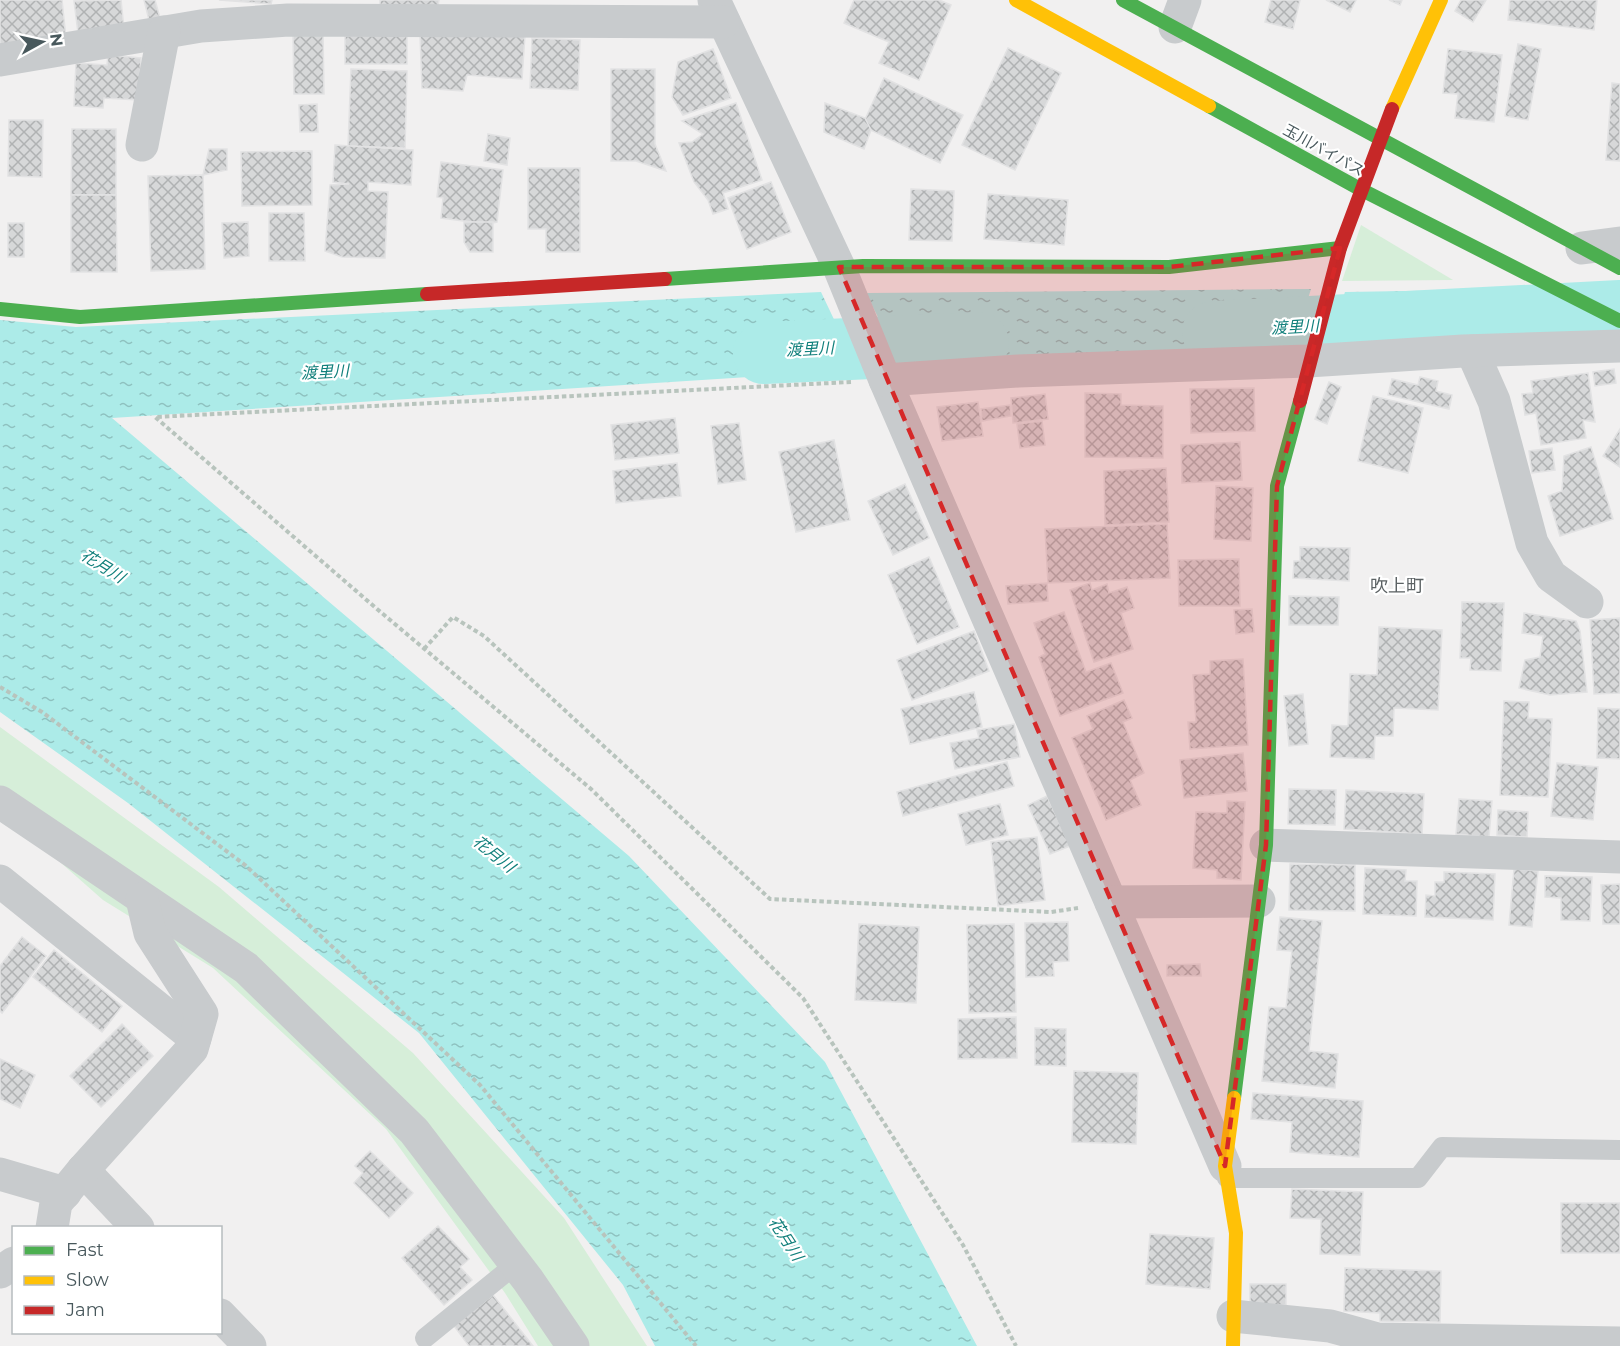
<svg xmlns="http://www.w3.org/2000/svg" width="1620" height="1346" font-family="Montserrat,'Noto Sans JP',sans-serif">
<style>
.green{fill:#d6eed9}
.water{fill:url(#water-ripples)}
.lines{fill:none;stroke-linecap:round;stroke-linejoin:round}
.river{stroke:#acebe8;stroke-width:62}
.building{fill:url(#building-cross-hatch);stroke:#e2e2e3;stroke-width:1.5}
.path{stroke:#b8c4bd;stroke-width:4;stroke-dasharray:4.5 3;stroke-linecap:butt}
.lane{stroke:#c8cbcd;stroke-width:20}
.street{stroke:#c8cbcd;stroke-width:33}
.fast{stroke:#4caf50;stroke-width:14}
.slow{stroke:#ffc107;stroke-width:14}
.jam{stroke:#c62828;stroke-width:14}
.marked{fill:#d62828;fill-opacity:0.2;stroke:#d62828;stroke-width:4.5;stroke-dasharray:12 8;stroke-linejoin:round}
.labels{text-anchor:middle;dominant-baseline:central;stroke-width:4.5;stroke-linejoin:round;paint-order:stroke}
.street-label{font-size:15px;fill:#48585c;stroke:#fff}
.water-label{font-size:16px;font-style:italic;fill:#12807c;stroke:#fff}
.quarter-label{font-size:18px;fill:#5c6264;stroke:#fff}
</style>
<defs>
<pattern id="water-ripples" width="26" height="14" patternUnits="userSpaceOnUse" patternTransform="scale(1.5)"><rect width="26" height="14" fill="#acebe8"/><path d="M2 4q2-2 4 0t4 0M15 11q2-2 4 0t4 0" fill="none" stroke="#8ec1bf"/></pattern>
<pattern id="building-cross-hatch" width="8" height="8" patternUnits="userSpaceOnUse" patternTransform="scale(1.5)"><rect width="8" height="8" fill="#d7d8d9"/><path d="M0 0l8 8M0 8l8-8" fill="none" stroke="#b0b2b3"/></pattern>
</defs>
<rect width="100%" height="100%" fill="#f1f0f0"/>
<!-- green -->
<g class="green">
<polygon points="1361,225 1453,280 1342,281"/>
<polygon points="0,727 219,887 413,1053 564,1218 647,1346 538,1346 505,1293 386,1129 213,968 103,900 0,809"/>
</g>
<!-- water -->
<g class="water">
<polygon points="1311,289 1293,347 903,368 866,293"/>
<polygon points="1467,290 1532,325 1328,341 1345,292"/>
<polygon points="821,292 858,370 112,418 629,856 825,1062 977,1346 655,1346 623,1285 419,1033 128,803 0,712 0,320 76,327"/>
</g>
<g class="lines">
<!-- river -->
<g class="river">
<polyline points="1213,332 1620,311"/>
<polyline points="764,353 978,343"/>
</g>
</g>
<!-- building -->
<g class="building">
<polygon points="0,0 62,0 66,38 0,45"/>
<polygon points="121,0 124,29 78,33 74,1"/>
<polygon points="144,0 155,0 160,18 150,24"/>
<polygon points="219,0 272,0 271,4"/>
<polygon points="380,0 439,0 438,6 380,5"/>
<polygon points="854,0 939,0 951,5 919,80 879,63 889,42 844,23"/>
<polygon points="1271,0 1300,0 1293,29 1265,22"/>
<polygon points="1326,0 1356,0 1350,12"/>
<polygon points="1389,0 1402,0 1400,5"/>
<polygon points="1461,0 1486,0 1473,22 1455,11"/>
<polygon points="1510,0 1597,0 1594,30 1508,20"/>
<polygon points="323,32 324,94 294,94 293,33"/>
<polygon points="407,35 407,64 345,64 345,36"/>
<polygon points="420,35 525,35 522,79 467,75 463,91 422,88"/>
<polygon points="532,38 580,40 578,90 530,88"/>
<polygon points="1518,44 1541,49 1528,120 1505,116"/>
<polygon points="1008,48 1061,73 1015,170 962,145"/>
<polygon points="713,49 731,98 683,115 672,97 678,62"/>
<polygon points="1448,49 1502,55 1494,122 1455,118 1458,94 1443,93"/>
<polygon points="108,55 141,58 138,100 104,98 103,108 74,106 76,63 107,65"/>
<polygon points="351,69 407,71 405,148 348,146"/>
<polygon points="611,69 655,69 655,144 666,171 636,161 611,161"/>
<polygon points="884,78 963,115 940,163 862,126"/>
<polygon points="1612,83 1620,84 1620,161 1606,160"/>
<polygon points="736,103 762,180 723,193 728,209 713,214 708,200 694,182 679,143 692,142 703,134 682,121"/>
<polygon points="825,103 865,118 871,130 864,149 824,132"/>
<polygon points="317,104 318,132 300,132 299,105"/>
<polygon points="9,120 43,120 42,177 8,176"/>
<polygon points="72,129 116,129 116,195 71,195"/>
<polygon points="488,134 510,138 507,165 484,161"/>
<polygon points="335,145 413,150 411,185 368,182 368,191 388,192 385,258 342,257 325,251 330,185 349,184 333,182"/>
<polygon points="209,149 227,149 227,170 203,175"/>
<polygon points="312,151 312,205 242,206 241,152"/>
<polygon points="441,162 503,170 497,222 487,224 441,218 443,198 437,197"/>
<polygon points="528,168 580,168 580,252 546,252 546,229 528,229"/>
<polygon points="203,175 205,269 151,271 148,176"/>
<polygon points="771,182 791,232 747,249 728,198"/>
<polygon points="911,189 954,191 952,241 909,240"/>
<polygon points="988,194 1068,200 1064,245 984,239"/>
<polygon points="71,195 116,195 117,272 71,272"/>
<polygon points="269,213 304,213 305,261 269,261"/>
<polygon points="248,222 249,256 224,258 222,223"/>
<polygon points="464,222 493,222 493,252 470,252 464,242"/>
<rect x="8" y="223" width="16" height="34"/>
<polygon points="1614,369 1616,383 1595,386 1593,372"/>
<polygon points="1588,373 1595,422 1583,420 1586,438 1541,445 1536,413 1525,415 1522,394 1533,393 1531,381"/>
<polygon points="1420,377 1438,381 1436,391 1452,395 1449,409 1388,395 1392,379 1418,385"/>
<polygon points="1329,382 1341,387 1327,424 1315,419"/>
<polygon points="1254,388 1255,431 1191,433 1190,389"/>
<polygon points="1085,393 1121,394 1121,405 1163,406 1163,458 1085,457"/>
<polygon points="1045,394 1048,419 1013,423 1011,398"/>
<polygon points="1373,396 1423,408 1408,473 1358,461"/>
<polygon points="978,402 983,436 942,441 937,407"/>
<polygon points="1010,405 1011,416 982,421 981,409"/>
<polygon points="675,418 679,453 615,460 611,425"/>
<polygon points="1042,421 1045,445 1020,448 1017,424"/>
<polygon points="739,423 746,480 718,484 711,426"/>
<polygon points="1620,429 1620,467 1603,456"/>
<polygon points="834,440 850,520 796,532 779,452"/>
<polygon points="1240,442 1242,480 1182,483 1181,445"/>
<polygon points="1591,447 1613,519 1560,536 1548,496 1562,491 1564,456"/>
<polygon points="1552,448 1555,470 1532,473 1529,451"/>
<polygon points="677,463 681,496 616,503 613,471"/>
<polygon points="1166,468 1169,522 1105,525 1104,471"/>
<polygon points="905,484 929,538 893,555 868,501"/>
<polygon points="1216,486 1253,488 1251,541 1214,539"/>
<polygon points="1167,524 1170,578 1048,583 1045,529"/>
<polygon points="1300,547 1350,548 1349,581 1293,578 1294,561 1300,561"/>
<polygon points="929,557 959,627 917,644 888,575"/>
<polygon points="1239,559 1240,606 1179,606 1178,560"/>
<polygon points="1047,583 1048,601 1008,604 1006,586"/>
<polygon points="1090,583 1092,590 1107,584 1109,593 1127,587 1134,608 1121,613 1133,649 1094,662 1070,590"/>
<polygon points="1289,596 1339,597 1338,625 1289,625"/>
<polygon points="1462,602 1504,603 1501,671 1470,670 1471,658 1460,658"/>
<polygon points="1252,609 1254,632 1236,634 1234,610"/>
<polygon points="1064,612 1086,672 1111,663 1123,693 1060,716 1039,657 1045,654 1034,623"/>
<polygon points="1524,613 1576,621 1580,631 1587,692 1550,695 1519,688 1525,660 1540,657 1543,636 1522,633"/>
<polygon points="1620,618 1620,693 1594,694 1590,620"/>
<polygon points="1379,627 1442,630 1438,710 1394,708 1393,736 1375,736 1374,759 1330,757 1332,725 1348,726 1350,674 1377,675"/>
<polygon points="974,631 989,671 912,700 897,660"/>
<polygon points="1243,659 1248,745 1190,749 1188,722 1196,722 1193,675 1210,674 1210,661"/>
<polygon points="974,692 982,727 910,744 901,709"/>
<polygon points="1303,694 1308,744 1289,746 1284,696"/>
<polygon points="1124,700 1132,718 1123,722 1144,773 1130,780 1141,805 1106,820 1072,738 1093,729 1087,716"/>
<polygon points="1504,701 1529,702 1528,718 1552,719 1548,797 1500,795"/>
<polygon points="1598,708 1620,709 1620,759 1597,758"/>
<polygon points="1014,724 1020,757 955,769 950,743 979,738 977,730"/>
<polygon points="1243,753 1247,791 1184,798 1180,760"/>
<polygon points="1007,762 1014,786 903,816 897,792"/>
<polygon points="1557,763 1598,767 1593,820 1551,816"/>
<polygon points="1289,789 1336,790 1335,825 1288,824"/>
<polygon points="1346,790 1424,794 1422,834 1344,829"/>
<polygon points="1047,796 1070,846 1050,854 1028,805"/>
<polygon points="1459,799 1492,801 1489,837 1456,834"/>
<polygon points="1227,801 1245,802 1241,880 1217,878 1217,870 1193,868 1196,812 1227,813"/>
<polygon points="1000,804 1008,835 966,845 958,814"/>
<polygon points="1498,810 1528,812 1527,837 1497,835"/>
<polygon points="1037,837 1045,900 998,906 991,842"/>
<polygon points="1290,864 1355,865 1355,911 1289,910"/>
<polygon points="1365,868 1406,870 1405,881 1417,881 1416,916 1363,914"/>
<polygon points="1514,869 1538,871 1532,927 1509,925"/>
<polygon points="1444,872 1495,874 1493,920 1425,917 1426,895 1435,896 1435,882 1444,882"/>
<polygon points="1545,876 1592,877 1590,921 1561,920 1561,898 1545,897"/>
<polygon points="1620,884 1620,924 1603,924 1601,885"/>
<polygon points="1280,917 1322,921 1309,1051 1338,1054 1335,1088 1262,1081 1269,1007 1286,1008 1292,951 1277,950"/>
<polygon points="1068,922 1069,961 1053,962 1054,976 1026,977 1025,923"/>
<polygon points="859,924 919,927 916,1003 855,1000"/>
<polygon points="1014,924 1016,1012 969,1013 967,925"/>
<polygon points="22,937 46,956 2,1013 0,1011 0,966"/>
<polygon points="54,950 122,1006 102,1032 33,977"/>
<polygon points="1200,964 1201,976 1167,976 1167,965"/>
<polygon points="1016,1017 1017,1058 958,1059 958,1019"/>
<polygon points="122,1024 153,1056 101,1107 70,1076"/>
<polygon points="1035,1028 1066,1029 1066,1066 1035,1065"/>
<polygon points="0,1059 35,1075 20,1108 0,1099"/>
<polygon points="1074,1071 1138,1073 1136,1144 1072,1142"/>
<polygon points="1253,1093 1363,1101 1359,1157 1290,1152 1292,1122 1251,1119"/>
<polygon points="370,1151 413,1193 389,1218 354,1183 363,1173 355,1166"/>
<polygon points="1292,1189 1363,1192 1360,1255 1320,1254 1321,1219 1290,1218"/>
<rect x="1561" y="1203" width="59" height="50"/>
<polygon points="438,1226 469,1259 460,1267 472,1280 444,1305 402,1258"/>
<polygon points="1150,1234 1214,1238 1210,1289 1146,1284"/>
<polygon points="1345,1268 1441,1271 1440,1322 1380,1321 1380,1313 1344,1311"/>
<rect x="1250" y="1284" width="36" height="21"/>
<polygon points="493,1295 533,1346 469,1346 454,1326"/>
</g>
<g class="lines">
<!-- path -->
<g class="path">
<polyline points="851,382 155,417 377,609 591,789 803,998 963,1245 1016,1346"/>
<polyline points="424,649 453,617 484,636 770,899 1051,912 1078,908"/>
<polyline points="0,687 42,712 245,865 480,1085 696,1346"/>
</g>
<!-- lane -->
<g class="lane">
<polyline points="1227,1178 1418,1178 1442,1147 1619,1150"/>
<polyline points="425,1338 516,1264"/>
</g>
<!-- street -->
<g class="street">
<polyline points="714,0 839,267 885,380 1225,1166"/>
<polyline points="1175,27 1185,0"/>
<polyline points="0,60 201,26 288,20 724,22"/>
<polyline points="142,145 164,32"/>
<polyline points="1582,248 1620,243"/>
<polyline points="1472,351 1494,401 1532,543 1551,576 1587,602"/>
<polyline points="885,380 1018,371 1308,361 1463,351 1620,346"/>
<polyline points="0,802 246,968 414,1131 528,1280 573,1346"/>
<polyline points="1266,845 1620,857"/>
<polyline points="0,881 195,1038"/>
<polyline points="1111,902 1259,901"/>
<polyline points="83,1170 138,1228"/>
<polyline points="0,1174 65,1193"/>
<polyline points="52,1228 56,1203 83,1170 192,1049 202,1014 150,933 142,899"/>
<polyline points="0,1272 14,1263"/>
<polyline points="220,1315 250,1346"/>
<polyline points="1233,1316 1330,1326 1377,1339 1620,1343"/>
</g>
<!-- fast -->
<g class="fast">
<polyline points="1123,0 1620,268"/>
<polyline points="1209,106 1360,189 1620,321"/>
<polyline points="665,279 863,266 1169,267 1340,248"/>
<polyline points="0,309 80,317 427,294"/>
<polyline points="1234,1098 1266,845 1277,486 1300,401"/>
</g>
<!-- slow -->
<g class="slow">
<polyline points="1016,0 1209,106"/>
<polyline points="1392,109 1441,0"/>
<polyline points="1233,1346 1236,1233 1225,1166 1234,1098"/>
</g>
<!-- jam -->
<g class="jam">
<polyline points="427,294 665,279"/>
<polyline points="1300,401 1340,248 1392,109"/>
</g>
</g>
<!-- marked area -->
<path class="marked" d="M1340 248 1277 486 1266 845 1225 1166 839 267H1169Z"/>
<g class="labels">
<!-- street labels -->
<g class="street-label">
<text transform="translate(1324 150) rotate(29)">玉川バイパス</text>
</g>
<!-- water labels -->
<g class="water-label">
<text transform="translate(1295 327) rotate(-3)">渡里川</text>
<text transform="translate(810 349) rotate(-3)">渡里川</text>
<text transform="translate(325 372) rotate(-3)">渡里川</text>
<text transform="translate(103 566) rotate(32)">花月川</text>
<text transform="translate(494 854) rotate(39)">花月川</text>
<text transform="translate(786 1239) rotate(57)">花月川</text>
</g>
<!-- quarter labels -->
<g class="quarter-label">
<text x="1397" y="586">吹上町</text>
</g>
</g>
<!-- legend -->
<rect x="12" y="1226" width="210" height="108" fill="#ffffff" stroke="#b6bcbe" stroke-width="1.5"/>
<rect x="24" y="1246" width="30" height="9" fill="#4caf50" stroke="#b6bcbe" stroke-width="1.5"/>
<text x="66" y="1256" font-size="18" fill="#48585c">Fast</text>
<rect x="24" y="1276" width="30" height="9" fill="#ffc107" stroke="#b6bcbe" stroke-width="1.5"/>
<text x="66" y="1286" font-size="18" fill="#48585c">Slow</text>
<rect x="24" y="1306" width="30" height="9" fill="#c62828" stroke="#b6bcbe" stroke-width="1.5"/>
<text x="66" y="1316" font-size="18" fill="#48585c">Jam</text>
<!-- north arrow -->
<g transform="translate(42 42) rotate(82)" stroke="#ffffff" stroke-width="4.5" paint-order="stroke">
<path d="M0-4.5L10 22L0 15L-10 22Z" fill="#48585c"/>
<text y="-9" font-size="16" font-weight="bold" text-anchor="middle" fill="#48585c">N</text>
</g>
</svg>
